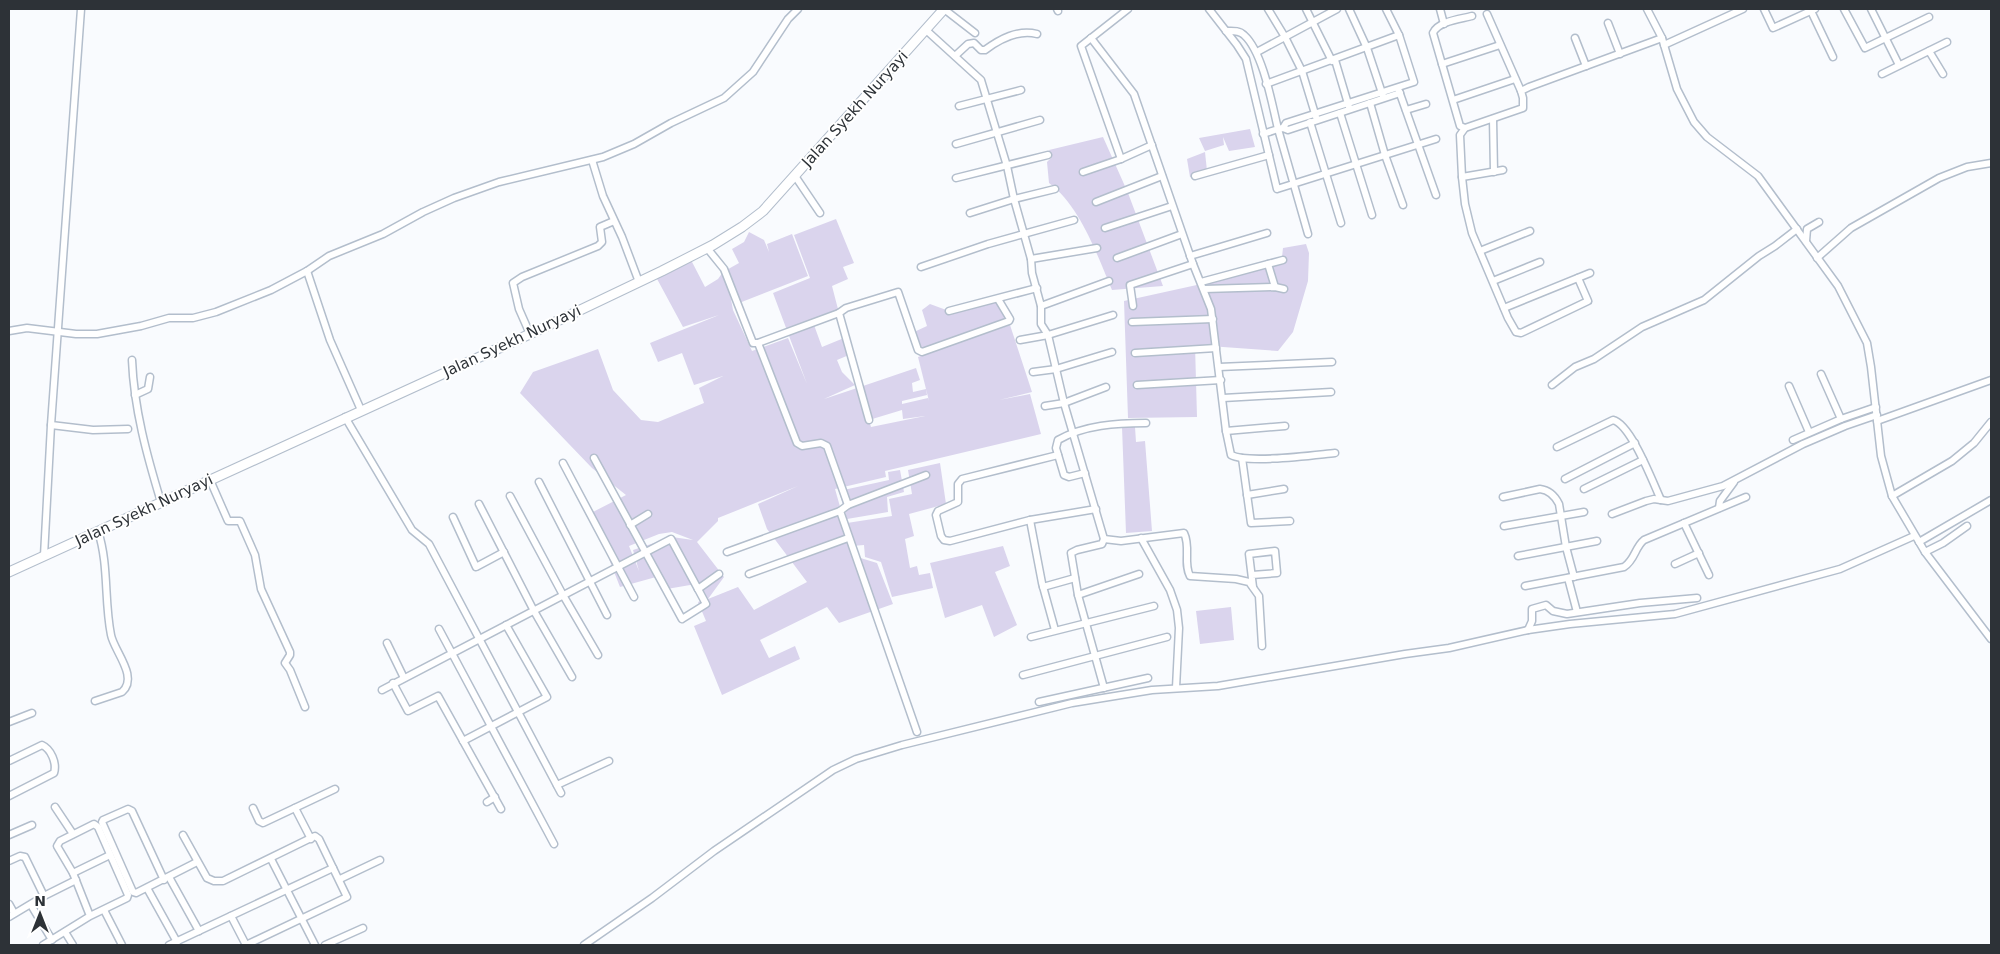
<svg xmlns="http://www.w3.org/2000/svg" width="2000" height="954" font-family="'DejaVu Sans',sans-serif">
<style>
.green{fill:#dad4ed;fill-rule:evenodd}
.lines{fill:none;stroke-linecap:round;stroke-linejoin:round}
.street-casing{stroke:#b3becc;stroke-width:9}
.secondary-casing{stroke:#b3becc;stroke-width:11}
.street{stroke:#fff;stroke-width:6}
.secondary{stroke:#fff;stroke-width:9}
.labels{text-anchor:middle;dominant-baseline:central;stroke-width:4;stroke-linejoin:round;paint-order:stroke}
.street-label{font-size:15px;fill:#2d3237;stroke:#fff}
</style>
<rect width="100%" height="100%" fill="#f9fbfe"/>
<!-- green -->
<g class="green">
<polygon points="1250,129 1255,147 1229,151 1223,137 1224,145 1205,151 1199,138"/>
<path d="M1103 137 1128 193 1163 286 1112 290C1097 255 1081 207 1049 183L1047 162 1051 158 1049 150Z"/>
<polygon points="1205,152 1207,171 1190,177 1187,159"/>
<path d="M836 219 854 263 843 267 848 279 832 286 839 313 814 325 822 347 844 338 849 355 837 360 842 372 855 385 824 399 860 387 867 413 863 386 916 368 920 380 912 383 913 392 926 389 918 357 1010 325 1032 392 999 400 1030 394 1041 434 885 471 886 477 835 489 854 556 877 563 893 604 839 623 827 607 760 640 769 658 795 646 800 659 722 695 694 626 706 621 698 602 706 599 696 584 661 590 656 577 620 587 591 513 626 495 592 468 520 393 533 372 598 349 613 390 641 420 658 422 704 403 699 388 723 376 694 385 682 353 658 362 650 343 719 315 683 327 656 277 691 260 705 287 718 279 723 272 739 263 732 249 744 242 749 232 764 240 769 252 767 244 792 234 808 276 734 305 730 294 733 310 752 351 788 338 807 384 773 293 810 278 794 235ZM926 389 929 401 928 398 902 404V401L927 395ZM902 410 903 419 925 416 871 427 869 420ZM798 486 758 504 767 529 807 582 754 610 738 587 708 599 724 577 697 542 718 521V518ZM672 532 693 540 672 537 633 550 639 571 629 546 659 534Z"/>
<polygon points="1306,244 1309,253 1308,281 1293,332 1278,351 1195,345 1197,417 1128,418 1124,301 1224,279 1271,264 1282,257 1283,248"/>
<polygon points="996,301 1008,320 920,350 914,332 927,326 922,310 930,304 949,311"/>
<polygon points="1122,427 1135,427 1136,442 1145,441 1152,531 1126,533"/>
<polygon points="940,463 946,504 909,514 914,536 905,539 910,568 917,566 919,575 930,573 933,588 892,597 881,562 865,557 864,545 852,546 847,523 892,516 889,499 912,494 908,470"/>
<polygon points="900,470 904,492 887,497 888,512 847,519 839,491 889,480 888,472"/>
<polygon points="1003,546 1010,566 995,572 1017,625 994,637 982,605 945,618 930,563"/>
<polygon points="1231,607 1234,640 1200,644 1196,611"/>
</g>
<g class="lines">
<defs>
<g id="street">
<polyline points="944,9 975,33"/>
<polyline points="1057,9 1058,11"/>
<polyline points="1209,9 1237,45 1246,59 1277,189 1436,139"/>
<polyline points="1268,9 1285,37 1302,71 1316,117"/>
<polyline points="1306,9 1332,61"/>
<polyline points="1349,9 1367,48 1383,96"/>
<polyline points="1440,9 1444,24"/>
<polyline points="1647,9 1662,38 1677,89 1694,122 1707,137 1758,176 1838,286 1867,343 1871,367 1881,456 1892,496 1925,552 1991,639"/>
<polyline points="1764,9 1773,28 1815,9"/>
<polyline points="1844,9 1865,48 1929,17"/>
<polyline points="1871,9 1899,65"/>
<polyline points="1811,11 1833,57"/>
<polyline points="1487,14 1521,91"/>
<polyline points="1608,23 1620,54"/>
<polyline points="926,30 981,80 1007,166 1014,199 1031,259 1032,273 1041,306 1041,324 1048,335 1064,403 1104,539 1102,544 1077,550 1071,553 1078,595 1104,688"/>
<path d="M1226 31C1232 31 1239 30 1244 35 1263 52 1272 104 1278 129L1263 134"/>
<path d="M1091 38 1134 94 1193 264 1211 309 1226 431 1231 455C1248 464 1314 455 1335 453"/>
<polyline points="1575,38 1586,66"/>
<polyline points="1664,45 1743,9"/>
<polyline points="1929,51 1943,74"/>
<polyline points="1257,52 1337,9"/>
<path d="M955 56 968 44 974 43 981 50H985C1000 39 1018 29 1037 34"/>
<polyline points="1335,60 1349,107"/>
<polyline points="1442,64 1500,45"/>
<polyline points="1882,74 1947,42"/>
<polyline points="1266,84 1399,35"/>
<polyline points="1399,91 1436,195"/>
<polyline points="1453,100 1515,79"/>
<polyline points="1370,103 1385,155 1403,205"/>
<polyline points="959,106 1021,90"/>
<polyline points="1406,110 1426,104"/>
<polyline points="1340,113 1372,215"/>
<polyline points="1493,119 1494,172"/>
<polyline points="1310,122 1341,223"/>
<polyline points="1283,128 1288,130 1400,93"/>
<path d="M1465 128 1460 126 1433 33C1438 21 1461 19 1472 16"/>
<polyline points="956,144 1040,120"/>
<polyline points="1121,159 1081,46 1128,9"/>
<polyline points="592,160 603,196 622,237 639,282"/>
<polyline points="1503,170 1462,177 1460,135 1465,128 1523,108 1523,98 1521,91 1529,87 1662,38"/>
<polyline points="1083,172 1121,159 1152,145"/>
<polyline points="795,176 820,213"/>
<polyline points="1195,176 1269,155"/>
<polyline points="1462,177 1465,204 1472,233 1508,318 1516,332 1521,333 1588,301 1578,278"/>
<polyline points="956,178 1048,155"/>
<polyline points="1096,202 1162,176"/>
<polyline points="970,213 1014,199 1055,189"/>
<polyline points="1105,228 1172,206"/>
<polyline points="1308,234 1278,129 1283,128 1286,123 1414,82 1399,35 1386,9"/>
<polyline points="1806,241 1807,229 1819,222"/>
<polyline points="707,248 724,269 753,343 758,343 839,313"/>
<polyline points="1480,251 1530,231"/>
<polyline points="1190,256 1267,233"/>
<polyline points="1117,258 1182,234"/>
<polyline points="1817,258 1851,228 1939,178 1967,167 1991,163"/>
<polyline points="1031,259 1097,248"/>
<polyline points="1268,264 1275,287"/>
<polyline points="921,267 988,244 1074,220"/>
<polyline points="307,271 330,340 361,410"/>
<polyline points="1493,281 1540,262"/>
<polyline points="1201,282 1283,260"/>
<polyline points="1204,289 1275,287 1284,289"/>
<polyline points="1041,306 1109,281"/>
<polyline points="1133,306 1130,285 1193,264"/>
<polyline points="1504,308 1590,273"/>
<polyline points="949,311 1037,288"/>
<polyline points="1132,322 1213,319"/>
<polyline points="9,331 27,328 76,334 97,334 141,326 169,318 193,318 216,312 271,290 307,271 329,256 383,234 423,212 454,198 499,182 603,157 634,144 671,123 724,98 753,72 788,19 798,9"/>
<polyline points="530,334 519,309 513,283 522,277 598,246 602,242 600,227 614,221"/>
<polyline points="1020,340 1048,335 1113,315"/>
<polyline points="758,343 797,443 802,446 821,443 827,446 848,505"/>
<polyline points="1135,353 1216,348"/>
<path d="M132 360C134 409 147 456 161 502"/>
<polyline points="1219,367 1332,362"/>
<polyline points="1033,372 1056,369 1112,352"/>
<polyline points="1821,374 1841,419"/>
<polyline points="1137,385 1221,380"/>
<polyline points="1552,385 1575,367 1594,359 1642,327 1704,300 1759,256 1775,246 1797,229"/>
<polyline points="1789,386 1809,432"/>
<polyline points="135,395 148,389 150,377"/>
<polyline points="1223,398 1331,392"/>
<polyline points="1045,406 1064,403 1106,387"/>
<polyline points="345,417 412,530 429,544 561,793"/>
<polyline points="869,420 839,313 846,308 898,292 918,350 922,352 1009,321 1010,319 998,299"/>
<polyline points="1877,421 1991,380"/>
<polyline points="51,425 93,430 128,429"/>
<polyline points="1226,431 1285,426"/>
<polyline points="1793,440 1841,419 1876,407"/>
<path d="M1557 447 1613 420C1631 424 1653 483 1661 500"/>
<polyline points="1058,455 962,479 958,484 958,502 938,511 936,515 941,536 944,540 950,541 1030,520 1096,509"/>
<polyline points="594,458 682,619 706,604 698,589"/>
<polyline points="1242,458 1251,523 1290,521"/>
<polyline points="563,463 634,597"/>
<path d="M1085 473 1069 477 1064 475 1056 448 1058 440C1084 425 1117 423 1146 423"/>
<polyline points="1565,479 1635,443"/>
<polyline points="210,480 228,521 240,521 255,555 261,589 290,652 290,655 285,663 290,670 305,707"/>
<polyline points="539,482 607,615"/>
<polyline points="1584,489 1643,460"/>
<polyline points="1247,495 1284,489"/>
<polyline points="510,496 563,595 598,655"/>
<polyline points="1892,496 1952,461 1974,443 1991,422"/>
<path d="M1503 497 1540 489C1548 490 1555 496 1559 504L1566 547 1574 577"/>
<polyline points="479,504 534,611 572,677"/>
<polyline points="1719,508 1720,501 1734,482"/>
<polyline points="1612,514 1646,501 1654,499 1668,501 1723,486 1803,444 1845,426 1877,415"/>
<polyline points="453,517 476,567 504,552"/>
<polyline points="1030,520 1042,583 1055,630"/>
<polyline points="1684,523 1709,575"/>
<polyline points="630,525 648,514"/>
<polyline points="1504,526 1584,512"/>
<polyline points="1141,538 1170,590 1177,610 1179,628 1176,688"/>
<path d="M1104 539 1121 541 1184 533C1191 547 1183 563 1190 576L1236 579 1249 582 1259 596 1262 646"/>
<polyline points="1919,542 1991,500"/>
<polyline points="727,552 840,511"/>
<polyline points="1925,552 1943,543 1967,526"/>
<polyline points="44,556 51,425 81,9"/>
<polyline points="1518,556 1597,541"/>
<polyline points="1675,564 1699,553"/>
<polyline points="749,574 848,538"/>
<polyline points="1252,575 1277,573 1275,551 1249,554 1253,587"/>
<polyline points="1568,578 1577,612"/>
<path d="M1525 586 1624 567C1635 560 1635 547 1644 540L1746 497"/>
<polyline points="1043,587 1075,578"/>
<polyline points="1078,595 1139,574"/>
<polyline points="439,629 554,844"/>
<polyline points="1528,630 1532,621 1532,609 1546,605 1553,611 1567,614 1640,603 1697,598"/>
<polyline points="1031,637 1154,606"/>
<polyline points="387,643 404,678"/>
<polyline points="1023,675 1167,637"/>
<polyline points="393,683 408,711 438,696 501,809"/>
<polyline points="382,690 671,539 698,589 719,574"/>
<path d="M95 701 122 692C139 677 114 651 111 635 104 600 109 565 98 531"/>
<polyline points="1039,702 1148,678"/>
<polyline points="9,722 32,713"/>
<polyline points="917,732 840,511 848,505 926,475"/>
<polyline points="463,741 547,697 506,625"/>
<path d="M9 761 42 745C51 749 57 763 54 773L9 796"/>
<polyline points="557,785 609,761"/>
<polyline points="487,802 495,797"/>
<polyline points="55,807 73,834"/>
<polyline points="253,808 259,821 263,823 335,789"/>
<polyline points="295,808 311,839"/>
<polyline points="9,835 32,825"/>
<polyline points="183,835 207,878 214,881 223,881 315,836 319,839 347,897 246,945"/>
<polyline points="271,859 315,945"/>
<polyline points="9,861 20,856 25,857 44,896"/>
<polyline points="73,873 110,855"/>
<polyline points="169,877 199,931"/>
<polyline points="340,879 380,860"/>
<polyline points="164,880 132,811 128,809 103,820 102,822 133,892 136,893 197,862"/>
<polyline points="147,888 177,942"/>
<polyline points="9,904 14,913"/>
<polyline points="31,905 52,940"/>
<polyline points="104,910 122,945"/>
<polyline points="231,916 246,945"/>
<polyline points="9,917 44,896 76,880"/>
<polyline points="65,932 73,945"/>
<polyline points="43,945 90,916 127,898 128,895 98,827 94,824 60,841 57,846 73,873 90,916"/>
<polyline points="169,945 333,868"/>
<polyline points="325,945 363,928"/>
<polyline points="584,945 652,898 714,851 833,770 856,759 902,745 1072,703 1152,690 1218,686 1405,654 1449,648 1528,630 1570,624 1675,614 1840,569 1914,536"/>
</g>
<polyline id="secondary" points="9,572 530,334 662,271 713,245 742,227 763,211 944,9"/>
</defs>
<!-- street casing -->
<use href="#street" class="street-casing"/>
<!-- secondary casing -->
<use href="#secondary" class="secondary-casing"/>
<!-- street -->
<use href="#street" class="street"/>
<!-- secondary -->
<use href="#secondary" class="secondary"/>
</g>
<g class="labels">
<!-- street labels -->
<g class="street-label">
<text transform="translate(855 109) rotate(-48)">Jalan Syekh Nuryayi</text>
<text transform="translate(512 341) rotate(-25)">Jalan Syekh Nuryayi</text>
<text transform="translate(144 510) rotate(-25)">Jalan Syekh Nuryayi</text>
</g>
</g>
<!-- border -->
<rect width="2000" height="954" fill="none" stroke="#2d3237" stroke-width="20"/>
<!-- north arrow -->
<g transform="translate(40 914)" stroke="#ffffff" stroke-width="4" paint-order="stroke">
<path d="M0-4L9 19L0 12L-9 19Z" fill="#2d3237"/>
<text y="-8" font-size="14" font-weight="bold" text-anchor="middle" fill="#2d3237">N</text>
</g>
</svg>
